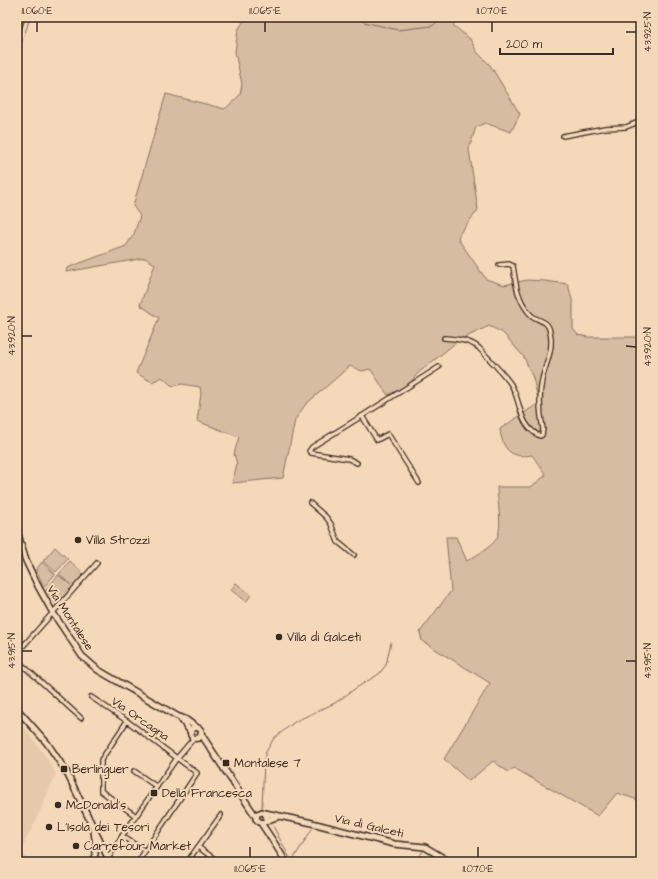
<svg xmlns="http://www.w3.org/2000/svg" width="658" height="879" font-family="'Architects Daughter',sans-serif">
<style>
.built{fill:#e4c9ad}
.green{fill:#d6bca1;stroke:#887360}
.lines{fill:none;stroke-linecap:round;stroke-linejoin:round}
.stream{stroke:#7e6a56;stroke-width:1}
.street-casing{stroke:#3b2a1e;stroke-width:6}
.secondary-casing{stroke:#3b2a1e;stroke-width:8}
.street{stroke:#f4d8ba;stroke-width:3.5}
.secondary{stroke:#f4d8ba;stroke-width:5}
.ticks{fill:none;stroke:#3b2a1e;stroke-width:1.5}
.poi-dot{fill:#3b2a1e;stroke:#f4d8ba;stroke-width:1.5}
.labels{text-anchor:middle;dominant-baseline:central;stroke-width:4;stroke-linejoin:round;paint-order:stroke}
.poi-label{font-size:12px;fill:#3b2a1e;stroke:#f4d8ba;text-anchor:start}
.street-label{font-size:12px;fill:#3b2a1e;stroke:#f4d8ba}
.neatline{fill:none;stroke:#3b2a1e;stroke-width:1.5}
.ticks-label{font-size:10px;text-anchor:middle;fill:#3b2a1e}
</style>
<rect width="100%" height="100%" fill="#f4d8ba"/>
<filter id="ink" filterUnits="userSpaceOnUse"><feTurbulence type="fractalNoise" baseFrequency=".025" numOctaves="2"/><feDisplacementMap in="SourceGraphic" scale="8" xChannelSelector="R" yChannelSelector="G"/><feConvolveMatrix kernelMatrix="1 2 1 2 8 2 1 2 1" color-interpolation-filters="sRGB"/></filter>
<g filter="url(#ink)">
<!-- built -->
<polygon class="built" points="17,718 47,758 56,774 36,820 20,852 32,862 17,862"/>
<!-- green -->
<g class="green">
<path d="M246 17H459L453 25 470 39 477 52 490 65 520 114 511 132 485 123 476 127 469 149 478 210 460 233 458 239 486 279 504 285 527 280 545 281 568 284 573 304V329L578 335 588 337H641V801L617 793 598 816 514 768 508 772 493 761 469 781 444 759 490 683 422 641 420 632 451 591 446 537H456L467 561C476 555 491 548 497 538 503 527 497 499 497 487H531L546 475 532 455C511 459 502 449 500 429L539 403 533 378 524 357 503 333 489 326 458 341 417 374 409 385 388 395C381 387 377 377 370 369L362 371 350 366 305 405 295 420 283 478 232 483 237 464 234 454 239 437 197 421 201 394 200 387 182 384 172 386 162 377 152 382 136 373 159 318 140 305 155 264 145 258 66 272 67 268 126 246 134 234 140 216 133 206 166 94 225 109 240 95 242 84 235 52 238 30Z"/>
<polygon points="55,547 68,559 56,572 43,561"/>
<polygon points="70,561 84,574 56,605 46,590 58,575 71,585 59,574"/>
<polygon points="42,562 55,574 44,587 36,570"/>
<polygon points="236,583 251,595 246,602 231,590"/>
</g>
<g class="lines">
<!-- stream -->
<g class="stream">
<polyline points="355,17 364,22 398,30 432,26 445,17"/>
<path d="M17 54C21 41 27 30 30 17"/>
<polyline points="262,808 264,760 266,752 274,738 296,721 335,703 356,688 379,674 386,665 391,642"/>
<polyline points="272,824 292,862"/>
<polyline points="292,861 312,829"/>
<polyline points="415,862 424,850"/>
</g>
<defs>
<g id="street">
<polyline points="17,34 23,17"/>
<polyline points="563,136 605,128 626,127 641,121"/>
<path d="M444 338C456 339 470 340 479 348 490 360 501 371 510 383 522 400 517 425 540 436L542 435 543 429C540 414 539 395 542 380 546 362 554 350 550 332 548 319 538 322 531 315 522 306 516 290 515 278 514 274 514 271 513 266L509 264 499 265"/>
<polyline points="362,416 439,367"/>
<polyline points="357,463 349,459 311,453 309,451 312,447 362,416 377,440 388,434 419,483"/>
<polyline points="310,503 326,517 331,524 338,542 354,555"/>
<polyline points="17,653 97,563"/>
<polyline points="17,660 81,718"/>
<polyline points="91,697 127,721 197,773 145,851 122,836"/>
<polyline points="127,721 101,760 101,791 136,816"/>
<polyline points="134,771 157,787"/>
<polyline points="198,847 219,862"/>
<polyline points="109,857 122,836 177,758 194,738"/>
<polyline points="138,862 145,851"/>
<polyline points="187,862 221,815"/>
</g>
<g id="secondary">
<polyline points="17,531 26,561 38,586 53,613 82,656 98,670 177,716 185,719 196,727"/>
<polyline points="17,709 47,743 66,771 110,862"/>
<polyline points="181,719 190,731"/>
<circle cx="196" cy="733" r="5.5"/>
<polyline points="201,734 256,817"/>
<polyline points="265,813 308,822 394,844 425,847 450,862"/>
<path d="M266 821 267 818 265 813 262 812 257 814 256 819 261 823C267 822 270 818 277 817"/>
<polyline points="261,823 275,844 286,862"/>
<path d="M93 862C97 852 96 842 94 832"/>
<polyline points="95,862 100,861 106,862"/>
</g>
</defs>
<!-- street casing -->
<use href="#street" class="street-casing"/>
<!-- secondary casing -->
<use href="#secondary" class="secondary-casing"/>
<!-- street -->
<use href="#street" class="street"/>
<!-- secondary -->
<use href="#secondary" class="secondary"/>
</g>
</g>
<!-- ticks -->
<path class="ticks" d="M37 32V22M265 32V22M492 32V22M626 32H636M22 336H32M626 346 636 347M22 651H32M626 661H636M250 857V847M478 857V847"/>
<!-- markers -->
<g class="poi-dot">
<circle cx="78" cy="540" r="4"/>
<circle cx="279" cy="637" r="4"/>
<rect x="222" y="759" width="8" height="8" rx="2"/>
<rect x="60" y="765" width="8" height="8" rx="2"/>
<rect x="150" y="789" width="8" height="8" rx="2"/>
<circle cx="58" cy="805" r="4"/>
<circle cx="49" cy="827" r="4"/>
<circle cx="76" cy="846" r="4"/>
</g>
<g class="labels">
<!-- poi labels -->
<g class="poi-label">
<text x="86" y="540">Villa Strozzi</text>
<text x="287" y="637">Villa di Galceti</text>
<text x="234" y="763">Montalese 7</text>
<text x="72" y="769">Berlinguer</text>
<text x="162" y="793">Della Francesca</text>
<text x="66" y="805">McDonald's</text>
<text x="57" y="827">L'Isola dei Tesori</text>
<text x="84" y="846">Carrefour Market</text>
</g>
<!-- street labels -->
<g class="street-label">
<text transform="translate(70 618) rotate(57)">Via Montalese</text>
<text transform="translate(140 719) rotate(35)">Via Orcagna</text>
<text transform="translate(369 826) rotate(13)">Via di Galceti</text>
</g>
</g>
<!-- margin -->
<rect width="658" height="879" fill="none" stroke="#f4d8ba" stroke-width="44"/>
<!-- scale -->
<path d="M500 48v6h113v-6" fill="none" stroke="#3b2a1e" stroke-width="2"/>
<text x="506" y="48" font-size="12" fill="#3b2a1e" stroke="#f4d8ba" stroke-width="3" paint-order="stroke">200 m</text>
<rect x="22" y="22" width="614" height="835" class="neatline"/>
<g class="ticks-label">
<text x="37" y="14">11.060°E</text>
<text x="265" y="14">11.065°E</text>
<text x="492" y="14">11.070°E</text>
<text transform="translate(647 32) rotate(-90)" y="4">43.925°N</text>
<text transform="translate(11 336) rotate(-90)" y="4">43.920°N</text>
<text transform="translate(647 347) rotate(-90)" y="4">43.920°N</text>
<text transform="translate(11 651) rotate(-90)" y="4">43.915°N</text>
<text transform="translate(647 661) rotate(-90)" y="4">43.915°N</text>
<text x="250" y="872">11.065°E</text>
<text x="478" y="872">11.070°E</text>
</g>
</svg>
